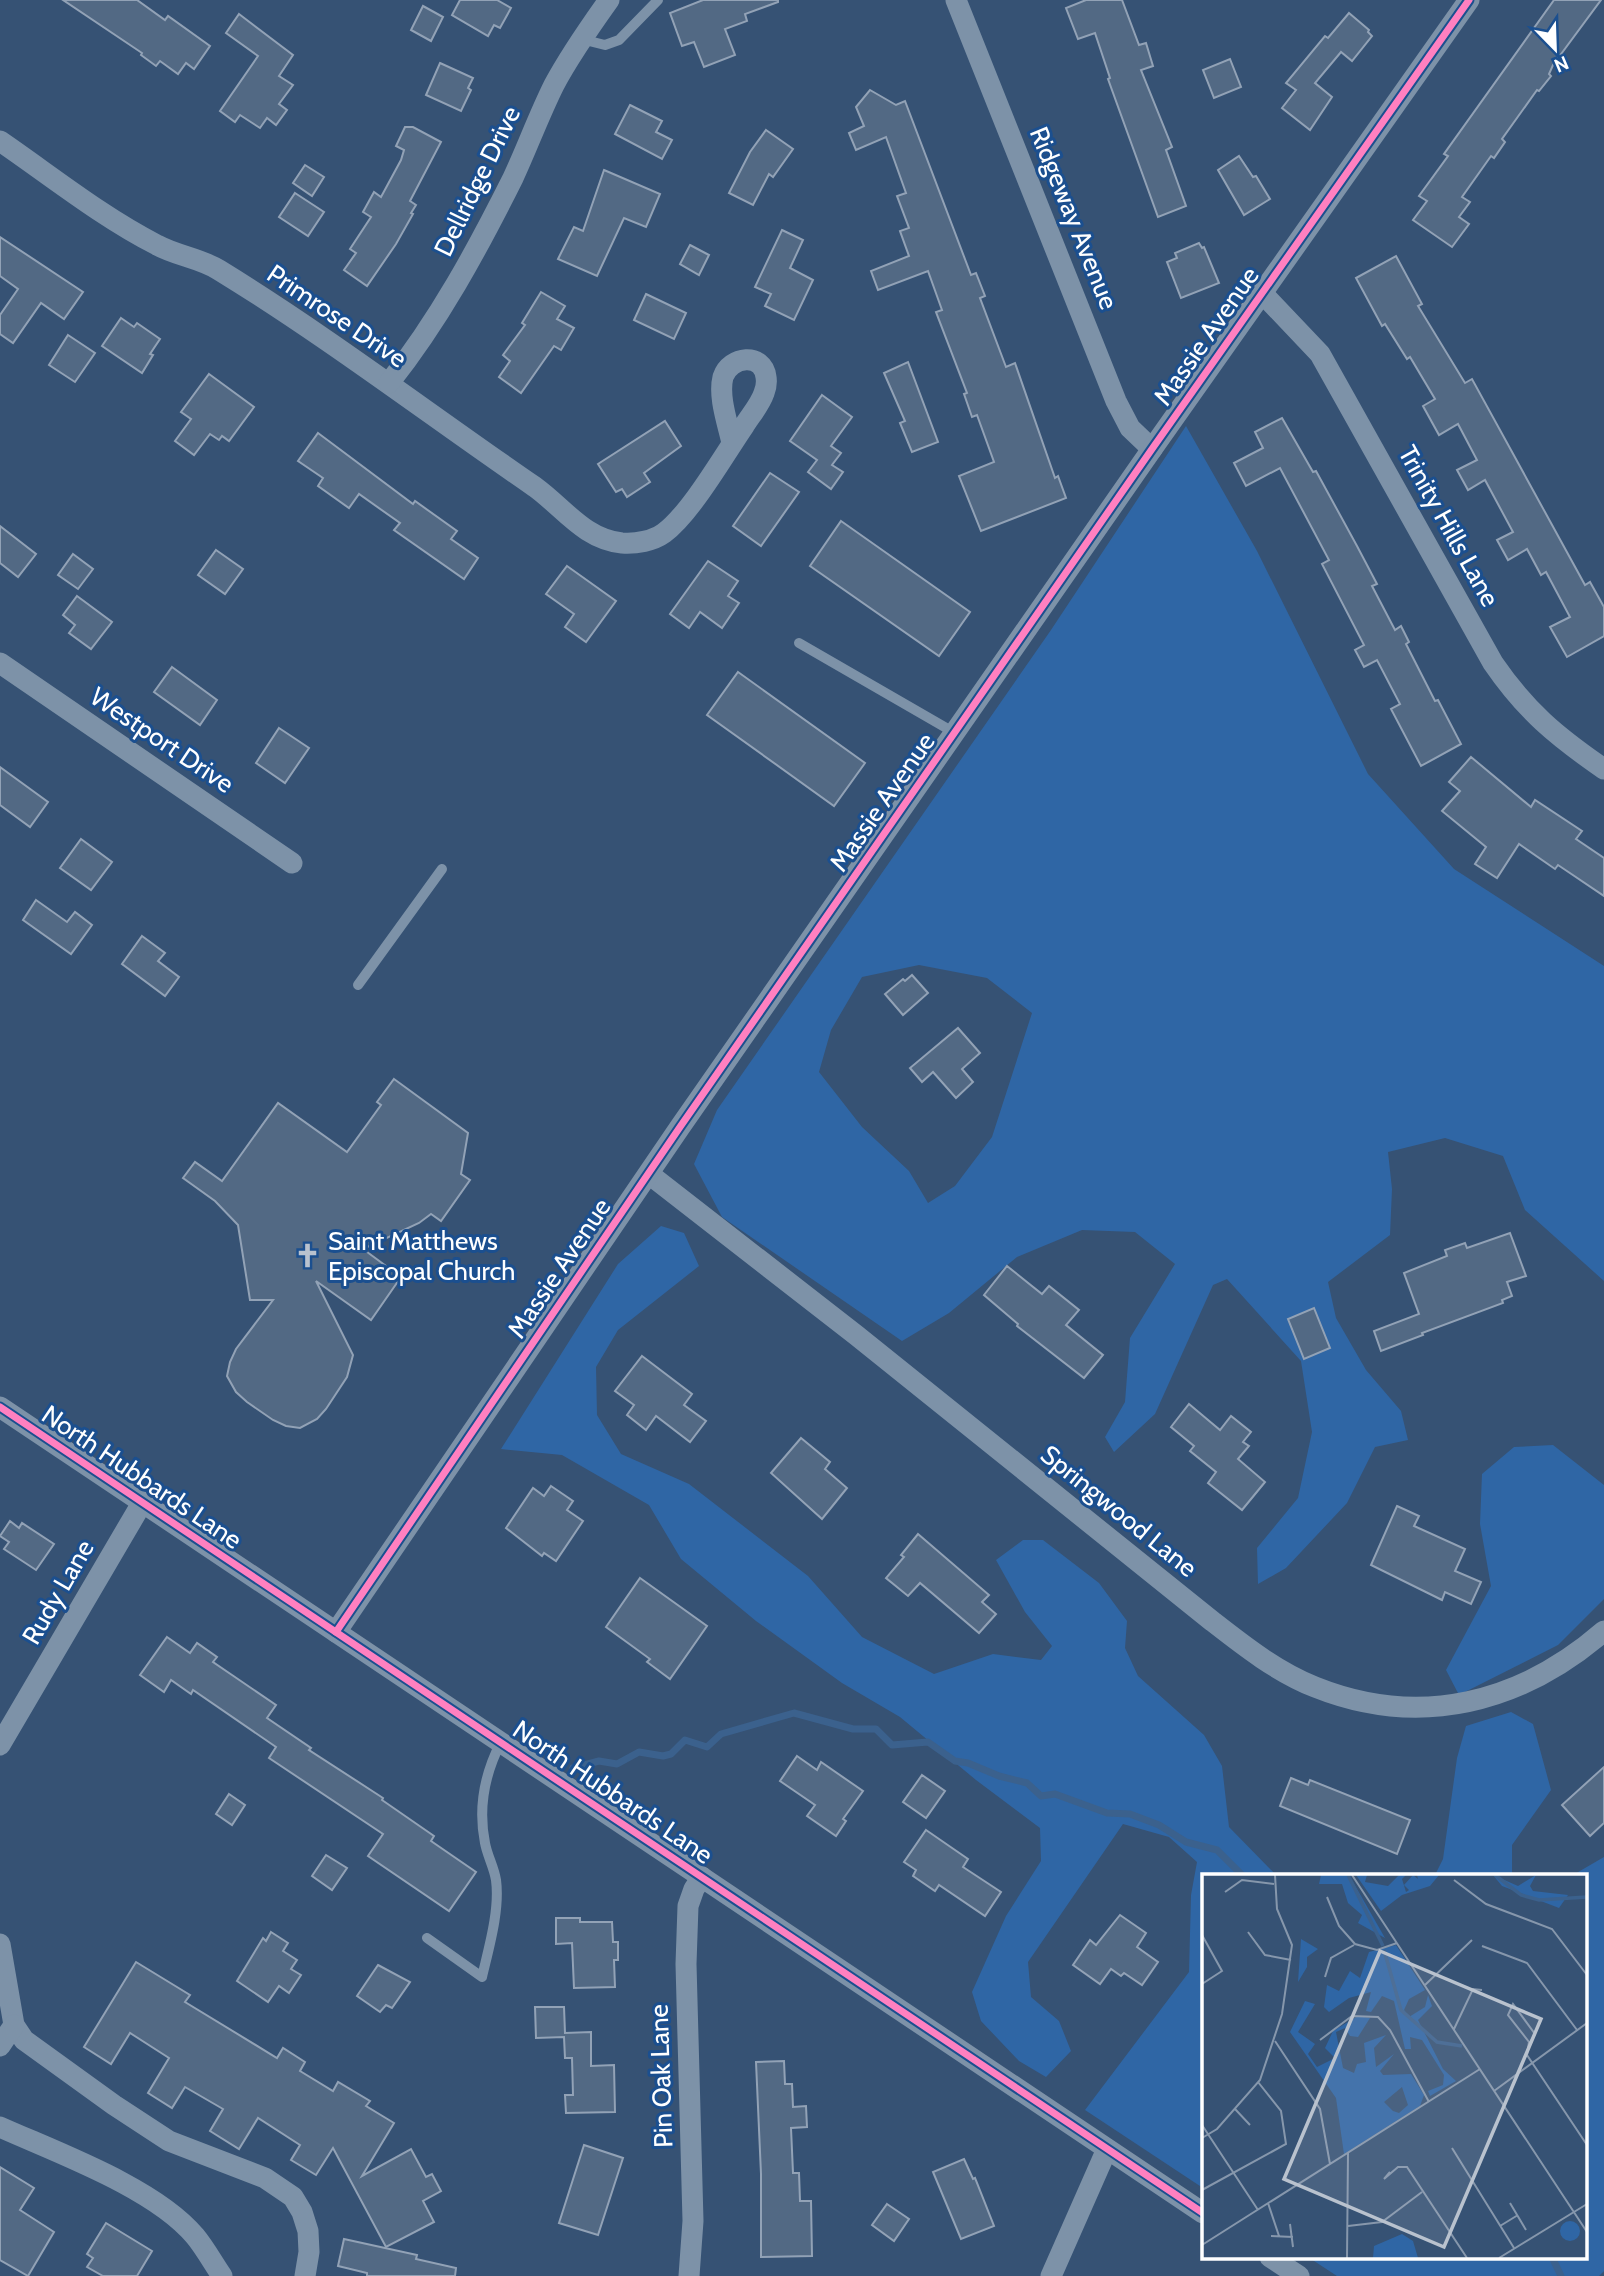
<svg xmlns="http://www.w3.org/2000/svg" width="1604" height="2276" font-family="Cabin,sans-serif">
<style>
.green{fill:#2f66a5;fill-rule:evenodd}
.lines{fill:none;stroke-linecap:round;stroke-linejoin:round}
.stream{stroke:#3b618d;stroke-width:7}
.building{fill:#526984;stroke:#92a2b6;stroke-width:2}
.service{stroke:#7d92a8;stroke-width:10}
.minor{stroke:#7d92a8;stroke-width:21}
.cycleway-casing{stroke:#1b4f8f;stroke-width:11}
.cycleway{stroke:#ff80c0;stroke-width:7}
.labels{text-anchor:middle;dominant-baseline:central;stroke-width:6;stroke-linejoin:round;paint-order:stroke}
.street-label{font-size:26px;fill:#fff;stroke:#1b4f8f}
.poi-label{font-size:26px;fill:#fff;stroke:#1b4f8f;text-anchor:start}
.inset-river{fill:none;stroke:#3b618d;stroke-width:3.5}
.inset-road{fill:none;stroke:#8697ac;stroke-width:2}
.view{fill:#b9c2ce;fill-opacity:0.15;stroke:#b9c2ce;stroke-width:3.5}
.inset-edge{fill:none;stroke:#fff;stroke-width:3.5}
</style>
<rect width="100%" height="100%" fill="#365274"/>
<!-- green -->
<g class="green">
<path d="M1186 426 1257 551 1368 774 1454 869 1604 966V1281L1525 1210 1503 1156 1445 1138 1388 1152 1392 1189 1390 1235 1328 1282 1336 1318 1366 1370 1401 1411 1408 1440 1375 1447 1347 1503 1286 1568 1258 1584 1257 1548 1298 1498 1312 1432 1301 1361 1227 1279 1213 1285 1155 1414 1114 1452 1105 1437 1125 1402 1130 1338 1175 1264 1135 1232 1082 1230 1017 1257 949 1313 902 1341 722 1217 694 1164 717 1110 1051 630ZM919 965 987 978 1032 1013 992 1137 955 1186 928 1203 909 1171 862 1127 819 1072 831 1030 862 977Z"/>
<polygon points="661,1226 684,1233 699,1266 618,1330 596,1367 597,1415 621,1454 689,1484 808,1576 862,1637 934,1674 993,1654 1041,1660 1052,1646 1025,1612 996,1560 1023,1540 1043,1540 1099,1583 1127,1621 1125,1648 1138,1676 1204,1735 1222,1766 1229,1827 1276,1875 1203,1875 1203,2188 1085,2110 1189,1972 1191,1895 1197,1862 1169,1837 1123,1824 1028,1962 1031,1997 1059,2021 1071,2051 1046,2077 1019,2061 981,2021 972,1992 1006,1916 1041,1861 1040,1828 976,1780 900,1717 842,1683 756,1621 681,1559 649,1505 562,1455 501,1449 618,1264"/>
<polygon points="1553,1445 1604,1485 1604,1599 1558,1645 1459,1695 1446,1670 1491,1586 1480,1524 1482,1474 1514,1447"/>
<polygon points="1511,1712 1533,1724 1551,1790 1512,1845 1512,1875 1435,1875 1443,1859 1457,1758 1466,1726"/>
<polygon points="1604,1857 1604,2271 1599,2276 1337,2276 1308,2257 1585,2257 1585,1875 1573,1875"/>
</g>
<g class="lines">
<!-- stream -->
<g class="stream">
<polyline points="573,1768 599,1761 617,1764 639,1752 663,1756 671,1754 685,1740 707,1747 721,1734 794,1713 853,1729 876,1729 892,1745 928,1742 955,1761 968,1763 999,1776 1027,1783 1041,1796 1055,1794 1107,1813 1130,1814 1159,1825 1186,1842 1217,1850 1242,1875"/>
<polyline points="1552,2257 1561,2276"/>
</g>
</g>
<!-- building -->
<g class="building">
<polygon points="63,0 137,0 165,20 168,16 210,46 194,69 186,63 178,74 160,61 156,66 141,55 142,53"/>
<polygon points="460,0 497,0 511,8 500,28 494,25 488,36 452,15"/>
<polygon points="703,0 778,0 778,2 745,14 747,21 725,29 735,55 704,67 694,42 682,46 670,13"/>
<polygon points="1086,0 1122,0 1139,45 1146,43 1153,66 1141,70 1172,147 1166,150 1186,206 1158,217 1108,79 1110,78 1095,33 1078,39 1066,8"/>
<polygon points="1554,0 1601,0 1553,65 1549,74 1551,76 1539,91 1537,90 1502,139 1505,142 1494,158 1491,156 1462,197 1470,202 1459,217 1469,224 1452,247 1413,220 1427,201 1419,196 1448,156 1444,154"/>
<polygon points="423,6 443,17 431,41 411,30"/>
<polygon points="1349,13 1369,30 1368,32 1372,36 1352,61 1341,52 1315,83 1332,97 1310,130 1282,108 1296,90 1286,83 1325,36 1328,38"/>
<polygon points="239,14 293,55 279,76 293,85 279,104 287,110 276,125 267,118 260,128 240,115 235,122 220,111 258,56 226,33"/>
<polygon points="1230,59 1241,87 1214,98 1203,70"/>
<polygon points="440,63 473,78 468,88 471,90 461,111 426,95"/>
<polygon points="870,90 896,105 905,101 971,275 976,273 985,296 980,298 1006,367 1015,363 1055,478 1058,476 1066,498 981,531 959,476 994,462 977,415 972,417 964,394 967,393 936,312 942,310 928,271 878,290 871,271 909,256 900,231 909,228 897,196 906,193 886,137 856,150 849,133 864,126 856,107"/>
<polygon points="630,105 662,121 656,132 672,140 662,159 615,134"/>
<polygon points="405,127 413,127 441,142 410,201 416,205 411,213 413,214 396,244 367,286 344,270 356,253 350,249 371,217 363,212 374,192 381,197 401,160 404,150 396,146"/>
<polygon points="766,130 793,149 773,177 769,174 753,205 729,193 750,152"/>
<polygon points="1239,156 1253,177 1256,176 1270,199 1244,215 1218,170"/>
<polygon points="305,165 324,177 312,196 293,183"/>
<polygon points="604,170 660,194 646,227 624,218 597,276 558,259 574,227 583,231"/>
<polygon points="295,193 324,212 308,236 279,217"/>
<polygon points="782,230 803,240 790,268 813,280 794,320 765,306 771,294 755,287"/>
<polygon points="0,237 83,292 64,319 41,303 13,343 0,334 0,315 18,289 0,276"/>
<polygon points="1199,243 1202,248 1204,247 1219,283 1181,298 1167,262 1177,258 1175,253"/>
<polygon points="690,245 709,255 699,275 680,264"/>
<polygon points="1396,256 1422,304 1418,306 1465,383 1472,379 1585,585 1590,582 1604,607 1604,636 1567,657 1550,627 1570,617 1546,572 1541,575 1527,549 1508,560 1497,540 1513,532 1485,480 1468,490 1457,470 1477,460 1458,424 1439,435 1423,406 1435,399 1410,357 1407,359 1385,324 1382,326 1356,278"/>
<polygon points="541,292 565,306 557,319 574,328 561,350 554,346 521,393 499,377 510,361 503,355 525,325 522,323"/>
<polygon points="646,294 686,313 674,339 634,320"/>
<polygon points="121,318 134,327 137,323 160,339 150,354 153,355 142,373 102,346"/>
<polygon points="68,335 95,353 75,382 49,365"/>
<polygon points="908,362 938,442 912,452 900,423 905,421 884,373"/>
<polygon points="209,374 254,407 229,441 222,436 219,440 210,434 194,455 175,441 191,419 181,412"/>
<polygon points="822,395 852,417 831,446 841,453 832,465 843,472 831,489 808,472 817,460 790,441"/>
<polygon points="1282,418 1313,472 1316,471 1357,546 1377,584 1372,586 1395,630 1401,626 1409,642 1406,644 1435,701 1438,700 1461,744 1421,766 1391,709 1400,704 1377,660 1364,667 1355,650 1364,645 1322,564 1329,560 1280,468 1246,486 1234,463 1263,448 1255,432"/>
<polygon points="665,421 681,446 644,473 650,482 627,497 622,489 616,492 598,464"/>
<polygon points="318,433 413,504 415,501 457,531 451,539 478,558 464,579 394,530 400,523 359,494 349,508 318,486 323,478 298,461"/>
<polygon points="770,473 799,492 761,546 733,526"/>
<polygon points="841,521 970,612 939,656 810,566"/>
<polygon points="0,526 36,554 18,577 0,563"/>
<polygon points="216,550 243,569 225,594 198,575"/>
<polygon points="73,554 93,569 78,589 58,575"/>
<polygon points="708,561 738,581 728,596 739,603 722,628 700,612 689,628 670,614"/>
<polygon points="567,566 616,601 586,642 565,627 574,614 546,594"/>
<polygon points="77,596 112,622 91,649 69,633 75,625 63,615"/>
<polygon points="172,667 217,700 200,725 154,692"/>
<polygon points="738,672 865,763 834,806 707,715"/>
<polygon points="279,728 309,748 285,783 256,763"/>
<polygon points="1471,757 1531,807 1535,800 1582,831 1576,839 1604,858 1604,896 1558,865 1555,869 1519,844 1497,878 1475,864 1486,847 1442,811 1460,791 1449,782"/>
<polygon points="0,767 48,802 30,827 0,805"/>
<polygon points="81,839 112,862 91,890 60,868"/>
<polygon points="36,900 67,922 75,912 92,925 71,954 23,920"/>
<polygon points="142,936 165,953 158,961 179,977 165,996 122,964"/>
<polygon points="912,975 928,993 903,1015 885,994 903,979 905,981"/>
<polygon points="958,1028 980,1053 962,1069 973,1082 956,1098 933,1072 922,1082 910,1068"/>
<polygon points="394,1079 468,1133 461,1174 470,1180 441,1221 431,1214 419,1223 363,1249 401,1277 371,1320 316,1281 353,1355 347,1377 326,1409 317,1419 300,1428 286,1426 273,1420 247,1402 236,1392 227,1376 230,1362 236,1349 273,1300 250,1300 238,1225 215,1201 183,1178 195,1162 222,1181 278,1103 347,1152 381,1105 377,1102"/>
<polygon points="1510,1233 1526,1276 1507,1282 1512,1296 1502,1300 1503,1303 1422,1333 1423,1335 1381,1351 1374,1331 1419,1314 1404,1273 1447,1256 1445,1250 1465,1243 1467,1248"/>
<polygon points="1007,1266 1042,1294 1049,1286 1079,1310 1066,1325 1103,1355 1084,1378 1017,1326 1018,1324 984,1295"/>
<polygon points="1314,1308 1330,1348 1304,1359 1288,1319"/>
<polygon points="642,1356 692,1394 684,1405 706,1421 690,1442 656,1416 646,1430 627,1415 634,1405 615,1391"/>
<polygon points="1189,1404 1220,1430 1231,1416 1251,1432 1243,1442 1249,1446 1238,1459 1265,1482 1242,1510 1208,1483 1216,1472 1190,1451 1194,1446 1171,1427"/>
<polygon points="801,1438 830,1462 825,1469 847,1488 822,1519 771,1473"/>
<polygon points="551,1486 573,1501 567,1510 583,1521 556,1561 544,1553 542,1556 506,1528 533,1488 544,1496"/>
<polygon points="1397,1506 1419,1516 1414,1526 1465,1549 1455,1571 1481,1582 1471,1604 1445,1592 1442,1600 1371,1565"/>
<polygon points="10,1521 19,1528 22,1523 54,1544 36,1570 4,1549 9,1542 0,1536"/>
<polygon points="918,1534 989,1595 982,1602 996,1614 979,1633 920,1583 908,1596 886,1578 904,1557 901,1555"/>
<polygon points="640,1578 707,1626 670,1679 647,1662 650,1659 606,1627"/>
<polygon points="167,1637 190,1653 197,1643 217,1657 213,1662 276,1705 267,1718 311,1748 309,1750 383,1798 382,1800 434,1836 431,1841 476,1872 449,1911 368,1856 383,1834 269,1758 276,1747 193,1690 191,1694 171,1680 164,1692 140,1675"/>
<polygon points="797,1756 817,1770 821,1762 863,1791 843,1819 846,1821 836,1836 807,1816 815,1805 780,1781"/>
<polygon points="1604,1767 1604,1823 1590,1836 1562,1805"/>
<polygon points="922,1775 945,1791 926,1818 903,1802"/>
<polygon points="1291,1778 1308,1785 1310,1780 1410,1820 1397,1854 1280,1806"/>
<polygon points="229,1794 245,1805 232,1825 216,1814"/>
<polygon points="926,1830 968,1859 963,1867 1001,1892 985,1916 939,1885 935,1891 913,1876 916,1870 904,1862"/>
<polygon points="326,1855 347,1868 332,1890 312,1876"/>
<polygon points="1120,1915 1146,1933 1137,1947 1158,1962 1142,1985 1124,1973 1121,1976 1111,1969 1100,1984 1073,1965 1090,1940 1096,1945"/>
<polygon points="556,1918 580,1918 580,1922 612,1922 613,1942 618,1942 618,1960 614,1960 615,1987 574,1988 572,1943 556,1944"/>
<polygon points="271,1932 288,1943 283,1951 297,1960 291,1969 301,1975 289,1993 279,1986 268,2002 237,1981 263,1938 266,1941"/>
<polygon points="136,1962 190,1995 185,2002 277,2058 283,2048 305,2062 300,2071 333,2091 338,2082 370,2101 366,2106 394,2123 362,2176 411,2149 426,2177 432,2174 441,2191 423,2201 434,2222 386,2247 333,2148 316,2175 291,2160 300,2145 258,2118 239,2149 210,2131 223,2109 185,2087 172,2108 148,2093 169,2058 130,2033 111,2064 84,2047"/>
<polygon points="378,1965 410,1982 392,2008 386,2005 380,2012 357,1996"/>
<polygon points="535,2007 564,2007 565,2033 591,2032 591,2066 614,2065 615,2112 566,2113 565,2095 573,2095 572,2058 565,2058 564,2037 536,2038"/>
<polygon points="784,2061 785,2084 792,2084 793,2107 806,2106 807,2127 791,2128 793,2173 799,2173 800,2201 811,2201 812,2256 761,2257 761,2174 756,2062"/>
<polygon points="584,2145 623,2158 598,2235 559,2223"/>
<polygon points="964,2159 973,2179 975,2178 994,2226 961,2239 933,2172"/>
<polygon points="0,2167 34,2188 20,2210 54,2232 28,2276 0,2260"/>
<polygon points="887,2204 909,2219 894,2241 872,2225"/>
<polygon points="106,2223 152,2251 137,2276 103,2276 87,2267 93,2258 87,2254"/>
<polygon points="344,2239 417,2255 416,2259 456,2268 455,2276 367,2276 367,2273 338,2266"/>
</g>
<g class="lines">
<!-- service -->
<g class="service">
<polyline points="581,39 605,45 619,40 658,0"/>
<polyline points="799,643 955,733"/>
<polyline points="358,985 442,869"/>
<path d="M427 1938 482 1977C489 1947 500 1910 496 1880 494 1867 487 1855 485 1843 478 1808 485 1773 501 1742"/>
</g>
<!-- minor -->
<g class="minor">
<polyline points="956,0 1116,401 1130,428 1152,449"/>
<path d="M0 141C51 176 102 217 157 245 177 256 200 258 219 270 328 337 430 415 535 487 564 508 584 539 622 543 636 544 653 541 664 533 691 513 724 455 744 426 750 416 760 405 764 393 766 388 767 383 766 377 763 352 730 356 723 377 718 397 728 424 732 443"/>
<path d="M1263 294 1320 354 1493 663C1526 711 1556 736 1604 769"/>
<path d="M389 383C439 320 477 250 513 178 527 148 539 115 554 85 570 55 589 28 609 0"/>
<polyline points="0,663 292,863"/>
<path d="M649 1174 856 1335 1212 1621C1244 1646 1277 1672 1315 1687 1420 1729 1521 1703 1604 1631"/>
<polyline points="0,1407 1203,2213"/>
<polyline points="336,1632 680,1127 1152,449 1469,0"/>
<polyline points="0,1745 142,1503"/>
<polyline points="0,1944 14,2025 24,2040 114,2105 169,2141 265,2178 293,2197 302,2212 308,2231 309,2252 305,2276"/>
<polyline points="0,2046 14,2025"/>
<path d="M0 2127C58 2153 155 2188 195 2236 205 2248 213 2263 222 2276"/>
<polyline points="1270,2257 1299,2276"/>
<polyline points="689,2276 693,2221 686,1964 688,1906 694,1889 702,1877"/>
<polyline points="1051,2276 1107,2149"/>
</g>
<defs>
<g id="cycleway">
<polyline points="0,1407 1203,2213"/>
<polyline points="336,1632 680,1127 1152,449 1469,0"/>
</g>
</defs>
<!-- cycleway casing -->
<use href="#cycleway" class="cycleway-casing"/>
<!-- cycleway -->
<use href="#cycleway" class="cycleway"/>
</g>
<!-- icons -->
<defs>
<symbol id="church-bare" viewBox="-9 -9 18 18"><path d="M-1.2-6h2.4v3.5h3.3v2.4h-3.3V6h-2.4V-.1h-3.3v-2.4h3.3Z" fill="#b9c2ce" stroke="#1b4f8f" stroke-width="2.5" paint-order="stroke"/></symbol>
</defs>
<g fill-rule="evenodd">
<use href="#church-bare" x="290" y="1238" width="35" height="35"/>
</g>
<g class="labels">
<!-- street labels -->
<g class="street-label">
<text transform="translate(477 181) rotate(-64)">Dellridge Drive</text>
<text transform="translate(1074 218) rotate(68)">Ridgeway Avenue</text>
<text transform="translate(337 316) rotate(34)">Primrose Drive</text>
<text transform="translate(1206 336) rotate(-55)">Massie Avenue</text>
<text transform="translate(1449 526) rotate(61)">Trinity Hills Lane</text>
<text transform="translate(162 740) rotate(34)">Westport Drive</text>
<text transform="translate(882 802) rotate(-55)">Massie Avenue</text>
<text transform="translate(559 1268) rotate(-56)">Massie Avenue</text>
<text transform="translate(142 1477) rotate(34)">North Hubbards Lane</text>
<text transform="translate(1119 1511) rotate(39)">Springwood Lane</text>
<text transform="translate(58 1592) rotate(-60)">Rudy Lane</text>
<text transform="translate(613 1792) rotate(34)">North Hubbards Lane</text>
<text transform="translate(661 2076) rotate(-92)">Pin Oak Lane</text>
</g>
<!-- poi labels -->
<g class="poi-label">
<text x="328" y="1241">Saint Matthews<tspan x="328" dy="30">Episcopal Church</tspan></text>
</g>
</g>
<!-- overview -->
<g transform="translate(1202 1874)">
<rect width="385" height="385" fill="#365274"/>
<path d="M119 1H147L183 64 156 49 160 41 146 29 140 10H117ZM154 1H165L163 8 186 12 197 1H204L200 5 204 18 207 16 202 11 211 1 216 5 215 1H237L228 12 200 21 179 37ZM291 1 316 12 334 1 328 12 331 17 366 21 357 34 300 12ZM99 65 116 75 105 83V93L96 108ZM194 71 223 116 207 125 202 136 207 143 223 133 226 121 230 132 216 146 241 195 254 207 228 222 226 217 241 211 242 201 220 166 208 163 209 175H203L192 127 180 122 169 138 164 137 169 118 147 124 127 138 122 133 125 111 137 117 148 97 158 104 167 78ZM103 127 113 130 96 158 113 170 106 180 115 193 133 184 123 174 131 157 156 142 168 144 156 163 148 162 143 154 134 158 141 194 152 199 155 190 164 188 162 169 184 161 172 174 174 193 192 180 178 197 181 201 209 200 222 221 218 232 142 280 134 224 88 158ZM200 213 206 231 197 239 191 237 182 228ZM358 357a10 10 0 1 1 20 0a10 10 0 1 1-20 0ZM200 360 211 367 216 384H171L172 372Z" fill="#2f66a5" fill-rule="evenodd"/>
<path class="inset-river" d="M146 1 181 72M293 1 319 21 337 26 385 23M182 76 199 136 235 168 260 172"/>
<path class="inset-road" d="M150 1 385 358M252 6 284 30 350 55 385 101M23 18 40 6 72 10M125 23 137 52 153 70 175 76 195 69M46 58 63 81 89 86M0 61 20 97 0 110M280 72 325 89 375 156M123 103 129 84 152 71M223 111 270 66M252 155 271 115 280 116M118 166 150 142 176 143 188 156 227 228M73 167 118 235 128 290M327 170 333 160 311 130 306 141 327 168 325 181 385 271M292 217 385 149M33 235 48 251M0 251 56 336M0 264 15 255 58 206 80 140 90 71 75 35 73 1M250 274 312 374M188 298 182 305 196 293H205L265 384M0 316 84 270 79 237 56 208M66 329 77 362M308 329 324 356M88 350 91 373M146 352 180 348 220 318M298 352 316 341M69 362 91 363M0 371 278 195M145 384 146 279M297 384 385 330"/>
<path class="view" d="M178 77 339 145 242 373 82 305Z"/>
<rect width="385" height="385" class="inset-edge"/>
</g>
<!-- north arrow -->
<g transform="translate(1555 49) rotate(157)" stroke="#1b4f8f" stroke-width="5" paint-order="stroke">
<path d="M0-5L12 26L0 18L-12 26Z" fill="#ffffff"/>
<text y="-10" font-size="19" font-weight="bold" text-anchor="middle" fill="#ffffff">N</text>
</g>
</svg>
